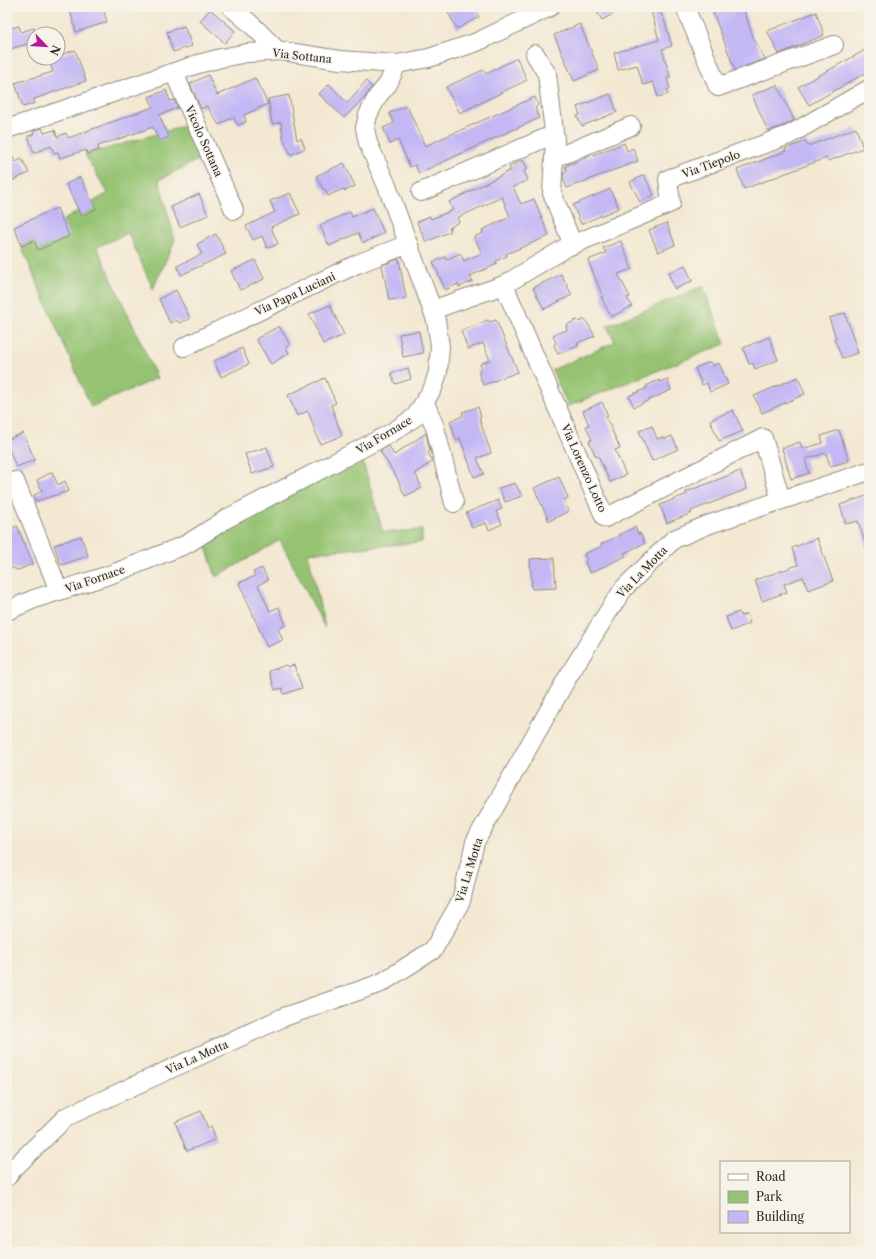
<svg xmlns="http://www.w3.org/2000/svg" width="876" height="1259" font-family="'Libre Caslon Text',serif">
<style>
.green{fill:#95c372;stroke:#60774e}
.building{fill:#c3b7f4}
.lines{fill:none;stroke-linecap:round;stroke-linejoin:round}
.minor-casing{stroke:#8f8a7e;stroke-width:20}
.minor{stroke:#fff;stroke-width:18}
.labels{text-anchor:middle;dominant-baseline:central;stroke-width:3;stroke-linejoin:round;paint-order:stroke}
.street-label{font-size:11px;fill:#2b2b2b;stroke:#f7f3e8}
</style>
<rect width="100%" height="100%" fill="#f7f3e8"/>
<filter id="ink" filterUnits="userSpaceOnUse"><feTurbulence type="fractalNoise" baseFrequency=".025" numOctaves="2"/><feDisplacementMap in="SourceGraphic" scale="8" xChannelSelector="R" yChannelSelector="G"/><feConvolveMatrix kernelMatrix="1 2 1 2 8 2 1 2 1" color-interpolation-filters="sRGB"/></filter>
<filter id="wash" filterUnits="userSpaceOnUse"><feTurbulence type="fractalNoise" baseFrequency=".012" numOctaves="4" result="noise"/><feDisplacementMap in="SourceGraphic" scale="16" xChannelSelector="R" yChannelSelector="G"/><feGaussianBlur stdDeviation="0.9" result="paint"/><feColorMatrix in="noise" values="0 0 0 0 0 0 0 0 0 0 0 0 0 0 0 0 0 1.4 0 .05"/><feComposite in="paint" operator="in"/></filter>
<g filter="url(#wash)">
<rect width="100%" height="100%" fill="#f3e8d1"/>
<!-- green -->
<g class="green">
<polygon points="197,122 205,156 159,180 175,240 153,289 128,233 97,247 157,378 91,407 21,246 108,193 85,155"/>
<polygon points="703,286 725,344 568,406 552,370 615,342 607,326"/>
<polygon points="362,458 383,532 422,530 422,542 308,553 325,628 280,540 216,577 204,541 261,510"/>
</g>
<g id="blocks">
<!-- building -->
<g class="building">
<polygon points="69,7 103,7 107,22 76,32"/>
<polygon points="445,7 474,7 479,17 457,29"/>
<polygon points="594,7 625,7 602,20"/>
<polygon points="650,7 657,7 664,19 672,46 662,49 670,77 667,78 670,89 667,90 668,94 658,97 653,82 643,85 637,65 618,70 614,53 659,40"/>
<polygon points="711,7 743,7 753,37 765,59 735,70"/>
<polygon points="210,9 235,31 225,43 200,21"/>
<polygon points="816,12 824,35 779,54 767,31"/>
<polygon points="580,24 599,70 574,81 554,35"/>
<polygon points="19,26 21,32 34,28 34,42 7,50 7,29"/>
<polygon points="184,26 192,46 173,52 167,32"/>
<polygon points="869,48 869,71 809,105 798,87"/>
<polygon points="75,50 86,81 34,99 35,103 23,107 15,83 53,72 49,60 58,58 58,56"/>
<polygon points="517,58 527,80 460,113 446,87 483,70 486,74"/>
<polygon points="208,75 217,95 255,78 268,104 244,115 246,122 238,125 233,117 219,125 207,106 201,109 190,84"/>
<polygon points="366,81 372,87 366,96 344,118 319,94 329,84 347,103"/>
<polygon points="777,85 794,120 785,125 768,131 752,95"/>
<polygon points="166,90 170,101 174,100 178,108 159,115 169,137 159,141 153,127 98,146 99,150 87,154 86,150 60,158 58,152 54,153 51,146 34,153 28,136 34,134 33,131 42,128 44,133 55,130 57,137 66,133 68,138 153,107 149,97"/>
<polygon points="610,94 617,112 582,126 577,116 580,115 577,107"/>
<polygon points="289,95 297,140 301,138 305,148 291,155 283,138 281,122 272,124 268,99"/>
<polygon points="535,97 538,105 535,108 539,118 419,173 415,165 410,167 398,140 390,144 383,128 394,123 389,113 407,106 425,146"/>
<polygon points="856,128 863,148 828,161 826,158 744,189 737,170 786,151 785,149 806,141 808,146"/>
<polygon points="624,143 627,151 633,148 638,161 567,188 563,177 564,172 567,171 565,166"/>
<polygon points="7,145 15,162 22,159 29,173 7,183"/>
<polygon points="523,160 528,169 524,171 528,180 513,187 521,204 534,199 549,236 506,254 507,256 496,261 497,264 470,276 473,281 459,287 458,284 445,290 433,262 445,257 446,260 460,253 464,261 482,253 474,237 483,233 482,230 510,217 502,197 457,218 459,222 449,228 451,231 426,242 417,222 430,216 431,219 453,210 449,202 511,170 509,167"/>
<polygon points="344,163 355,186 345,191 343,189 328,196 325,189 323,189 316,176"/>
<polygon points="644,175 654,195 640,202 630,182"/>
<polygon points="80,177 96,209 81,216 66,184"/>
<polygon points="610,189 619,208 581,224 573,205"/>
<polygon points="290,193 300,214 271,227 278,244 267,248 262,236 253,240 246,226 275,212 270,201"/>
<polygon points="199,194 208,215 180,227 171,207"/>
<polygon points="57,208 69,236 38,250 34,240 22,246 14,227"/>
<polygon points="373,208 384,233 363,243 358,233 329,246 320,225 350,212 352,217"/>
<polygon points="667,223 675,245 658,252 649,230"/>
<polygon points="216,234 226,254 181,275 177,266 202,254 197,244"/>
<polygon points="621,241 632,269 618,274 630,297 627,298 632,306 611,317 601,297 603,297 588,260 606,253 603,248"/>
<polygon points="399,259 406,298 389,300 382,265"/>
<polygon points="255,260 264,279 240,290 231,271"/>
<polygon points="685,265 692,281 675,289 668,273"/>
<polygon points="561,274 572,295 544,309 533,288"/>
<polygon points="176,290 190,319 179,323 177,320 170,323 159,299"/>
<polygon points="330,305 344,335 323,344 309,314"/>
<polygon points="845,313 858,353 842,358 834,339 836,338 829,318"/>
<polygon points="585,319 595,336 577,343 578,346 558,354 554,345 556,343 553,335 567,330 566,325 577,320 579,322"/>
<polygon points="488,320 490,322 496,320 518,372 483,385 478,371 482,370 480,364 490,360 483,343 468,349 461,331"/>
<polygon points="279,326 290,345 286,347 289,353 271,364 256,339"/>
<polygon points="419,331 423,353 403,357 399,334"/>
<polygon points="769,337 778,360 755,369 753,363 749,364 743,348"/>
<polygon points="242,348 249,364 221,377 214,361"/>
<polygon points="710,362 712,366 719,363 728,384 710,392 707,383 702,385 695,368"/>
<polygon points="408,368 411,379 395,384 391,373"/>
<polygon points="798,377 805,394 762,413 754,396"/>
<polygon points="325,378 336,403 331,405 342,436 320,444 308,411 297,416 288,395"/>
<polygon points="667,379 671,390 634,407 629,396 647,388 646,386 659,380 660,382"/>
<polygon points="602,402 608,416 606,417 620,448 615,450 626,475 610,482 598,456 596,457 589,441 592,440 586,426 589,425 583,411"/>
<polygon points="478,407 481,417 479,418 491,453 477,458 484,474 474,477 460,438 456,440 450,421 463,416 462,412"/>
<polygon points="733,410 743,431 719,441 710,420"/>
<polygon points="652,426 657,439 663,437 665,439 672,436 678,449 652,461 639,431"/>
<polygon points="839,430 849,461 830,466 826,453 805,459 809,473 791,479 782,448 800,442 802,449 823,443 821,436"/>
<polygon points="23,433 35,460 16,467 7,445 7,440"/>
<polygon points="426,433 430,451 428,453 433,461 415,473 422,488 405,496 397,478 380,451 389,446 394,455"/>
<polygon points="267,447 274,467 252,474 245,454"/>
<polygon points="740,471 747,489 691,511 692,513 667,523 660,505 687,494 686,492"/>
<polygon points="52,472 58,485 65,481 69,491 36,501 34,495 42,491 37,480"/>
<polygon points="559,477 568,498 564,500 569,511 549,521 534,488"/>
<polygon points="515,483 522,496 505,502 499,488"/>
<polygon points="869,495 869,549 867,549 858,521 846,524 840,505"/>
<polygon points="498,500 502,509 496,511 502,524 489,530 486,523 472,528 466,513"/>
<polygon points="17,526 33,564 18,570 7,566 7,530"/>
<polygon points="635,527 638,534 640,533 645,543 624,553 626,556 590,573 585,562 587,560 584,554 602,546 601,544 619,536 618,535"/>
<polygon points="81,536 88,556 61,565 54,545"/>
<polygon points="817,538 833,581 808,590 803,577 784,584 787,592 762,601 755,580 798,565 792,548"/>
<polygon points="554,558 556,588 532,589 530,559"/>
<polygon points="262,568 268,580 258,585 270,611 279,607 286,625 278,629 283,640 267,647 239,583 255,576 253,572"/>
<polygon points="739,612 741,616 747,614 750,623 731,631 726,617"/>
<polygon points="286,665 288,667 294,665 302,688 284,694 282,688 275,690 269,671"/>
<polygon points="201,1111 208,1128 211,1126 216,1139 187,1151 175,1122"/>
</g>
</g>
</g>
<g filter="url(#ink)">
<use href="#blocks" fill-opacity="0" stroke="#8f8a7e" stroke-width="1"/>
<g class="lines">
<defs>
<g id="minor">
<polyline points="231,7 252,25 278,51"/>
<polyline points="685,7 718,87 834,45"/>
<polyline points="535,54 547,74 555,140 552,193 573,245"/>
<polyline points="174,73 234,210"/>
<polyline points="7,129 198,64 221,58 247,53 282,51 340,60 397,64 429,58 477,42 550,7"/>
<polyline points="554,156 565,154 631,126"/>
<polyline points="421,192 545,138 554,136"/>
<polyline points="504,285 605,518 763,438 781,500"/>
<polyline points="432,310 504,285 565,248 671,203 668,179 789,135 869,89"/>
<polyline points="184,347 357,264 408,244"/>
<polyline points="425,403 435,427 454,503"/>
<polyline points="15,481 59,591"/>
<polyline points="7,611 34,599 112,574 187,544 228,518 391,433 415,417 433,388 438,372 440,346 436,320 387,186 368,143 365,128 368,115 377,97 388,84 397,64"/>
<polyline points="7,1177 12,1170 66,1117 284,1017 381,983 433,950 461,901 475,842 566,680 606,615 624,588 674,539 710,524 869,471"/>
</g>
</defs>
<!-- minor casing -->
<use href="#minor" class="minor-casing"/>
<!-- minor -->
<use href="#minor" class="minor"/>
</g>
</g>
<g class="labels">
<!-- street labels -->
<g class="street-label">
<text transform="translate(302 56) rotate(6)">Via Sottana</text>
<text transform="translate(204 141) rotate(66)">Vicolo Sottana</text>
<text transform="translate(711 164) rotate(-20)">Via Tiepolo</text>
<text transform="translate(295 294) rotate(-25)">Via Papa Luciani</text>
<text transform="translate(384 435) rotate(-31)">Via Fornace</text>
<text transform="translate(584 468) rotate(66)">Via Lorenzo Lotto</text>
<text transform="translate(642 572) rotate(-46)">Via La Motta</text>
<text transform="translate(95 579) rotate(-19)">Via Fornace</text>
<text transform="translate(469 870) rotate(-73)">Via La Motta</text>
<text transform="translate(197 1057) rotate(-24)">Via La Motta</text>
</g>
</g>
<!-- margin -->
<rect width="876" height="1259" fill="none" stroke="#f7f3e8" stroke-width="24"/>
<!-- legend -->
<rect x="720" y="1161" width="130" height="72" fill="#f7f3e8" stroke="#a5a39c"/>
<rect x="728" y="1174" width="20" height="6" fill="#ffffff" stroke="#a5a39c"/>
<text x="756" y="1181" font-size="12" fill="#2b2b2b">Road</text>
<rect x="728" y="1191" width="20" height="12" fill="#95c372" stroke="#a5a39c"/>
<text x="756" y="1201" font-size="12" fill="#2b2b2b">Park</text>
<rect x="728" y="1211" width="20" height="12" fill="#c3b7f4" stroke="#a5a39c"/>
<text x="756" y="1221" font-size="12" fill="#2b2b2b">Building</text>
<!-- north arrow -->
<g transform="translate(46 46) rotate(115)"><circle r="19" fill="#f7f3e8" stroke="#a5a39c"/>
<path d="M0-3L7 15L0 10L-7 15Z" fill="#b5179e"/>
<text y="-6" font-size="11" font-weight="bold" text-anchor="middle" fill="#2b2b2b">N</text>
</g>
</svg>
